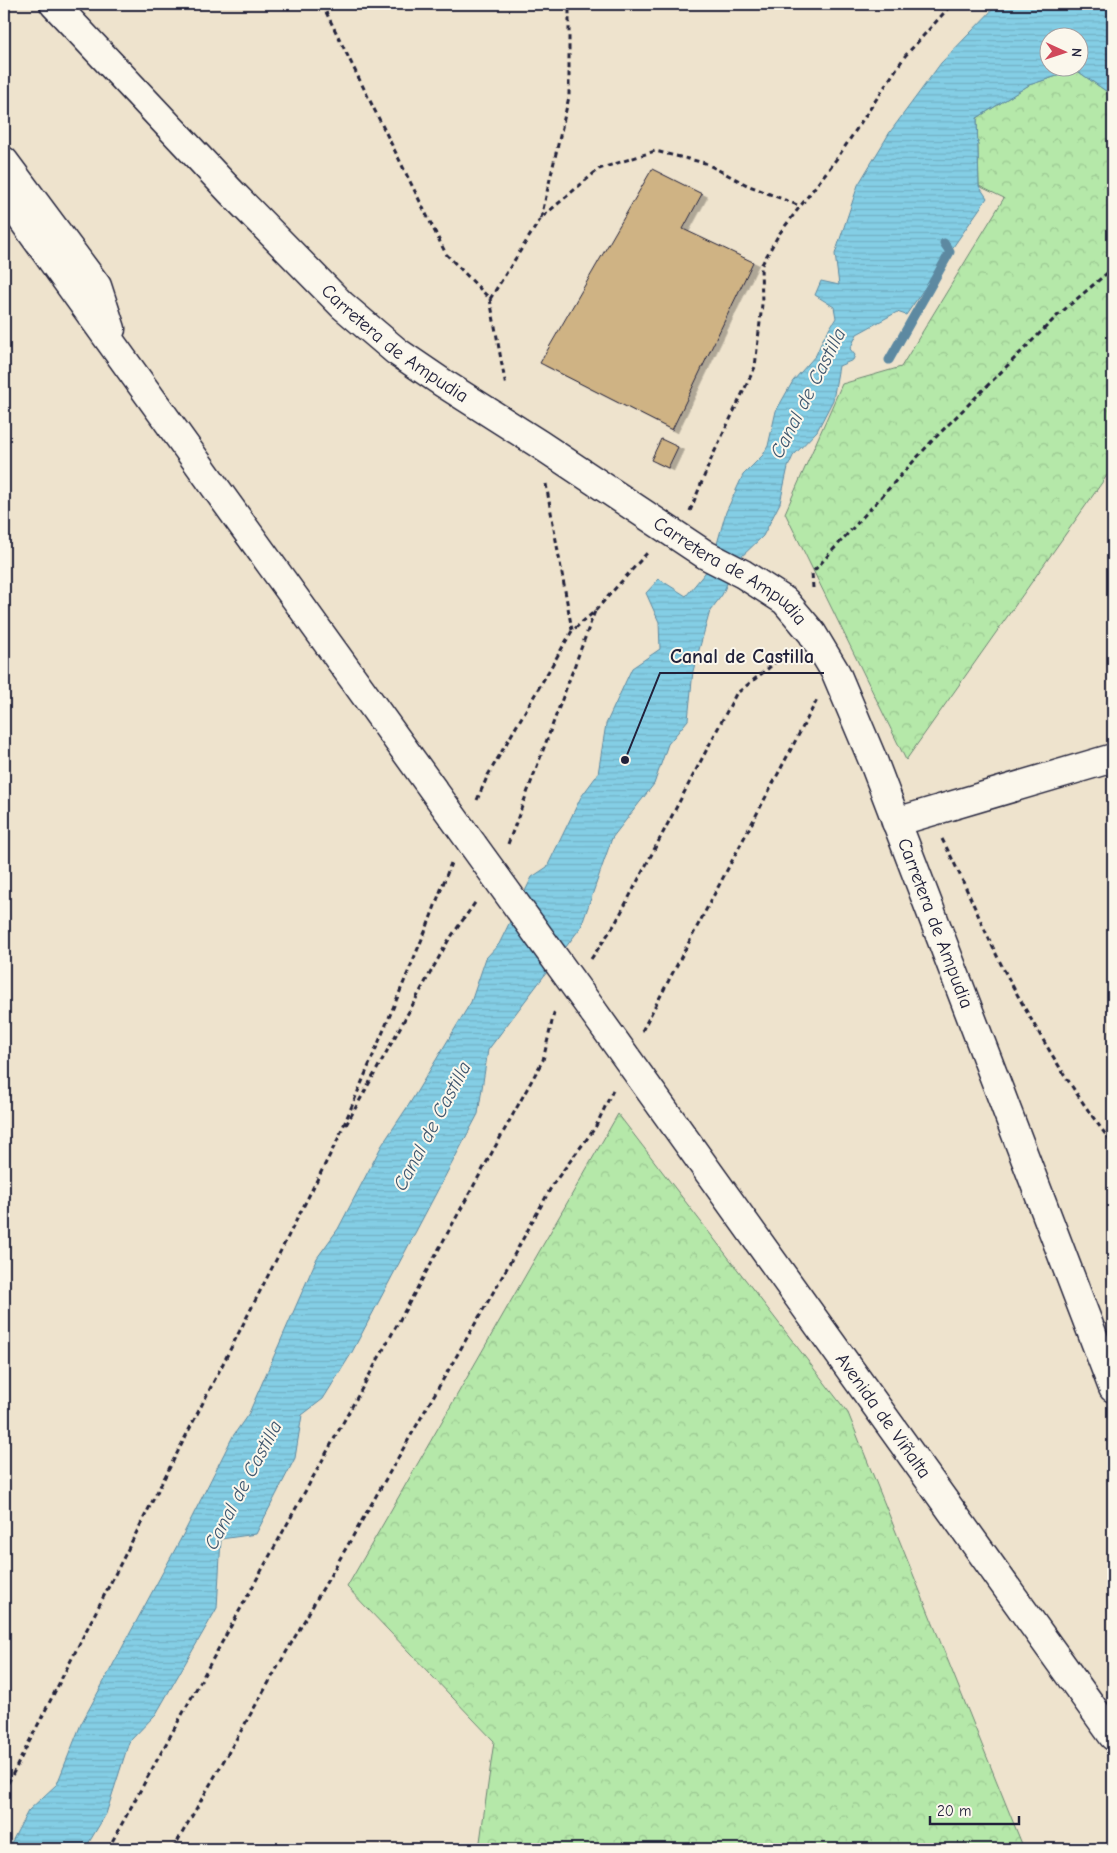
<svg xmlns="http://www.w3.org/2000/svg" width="1117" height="1853" font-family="'Comic Neue',sans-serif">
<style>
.forest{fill:url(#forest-crowns);stroke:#6c8572}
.water{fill:url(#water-rules);stroke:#5d89a1;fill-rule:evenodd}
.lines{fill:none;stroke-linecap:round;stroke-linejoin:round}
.stream{stroke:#5d89a1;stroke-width:9}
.building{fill:#cfb384;stroke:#22223b;filter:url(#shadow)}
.minor-casing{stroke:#22223b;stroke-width:31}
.major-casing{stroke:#22223b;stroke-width:31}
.path{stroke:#22223b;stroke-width:3;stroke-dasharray:5 4;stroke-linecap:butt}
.minor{stroke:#fbf7ec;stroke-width:28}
.major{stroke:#fbf7ec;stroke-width:28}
.major-bridge-casing{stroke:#22223b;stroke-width:31;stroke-linecap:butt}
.major-bridge{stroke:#fbf7ec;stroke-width:28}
.labels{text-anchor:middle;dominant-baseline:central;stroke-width:4;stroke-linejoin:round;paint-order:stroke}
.street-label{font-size:19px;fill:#22223b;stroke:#fbf7ec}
.water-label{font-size:20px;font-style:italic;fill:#3f566e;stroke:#fbf7ec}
.leader{fill:none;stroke:#22223b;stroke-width:2}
.callout-dot{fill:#22223b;stroke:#fbf7ec;stroke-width:2}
.callout-label{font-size:20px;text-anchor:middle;font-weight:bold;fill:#22223b;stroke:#fbf7ec;stroke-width:4;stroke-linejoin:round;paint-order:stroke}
</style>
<defs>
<pattern id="forest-crowns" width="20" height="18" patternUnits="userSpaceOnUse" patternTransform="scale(1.25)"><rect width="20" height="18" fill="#b5e8a9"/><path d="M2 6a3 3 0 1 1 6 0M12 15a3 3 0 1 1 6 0" fill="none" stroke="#9bc792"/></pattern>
<pattern id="water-rules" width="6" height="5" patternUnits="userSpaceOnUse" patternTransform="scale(1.25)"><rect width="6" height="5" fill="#84cee5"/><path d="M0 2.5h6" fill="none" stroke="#72b1c5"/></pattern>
<filter id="shadow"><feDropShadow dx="5.5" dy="3" stdDeviation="0" flood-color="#0004"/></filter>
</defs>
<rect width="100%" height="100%" fill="#eee3cd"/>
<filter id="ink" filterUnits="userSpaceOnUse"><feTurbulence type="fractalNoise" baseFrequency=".02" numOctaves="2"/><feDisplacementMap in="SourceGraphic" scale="10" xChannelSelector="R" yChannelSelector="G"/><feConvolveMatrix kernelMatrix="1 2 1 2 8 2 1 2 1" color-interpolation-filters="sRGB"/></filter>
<g filter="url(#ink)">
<!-- forest -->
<g class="forest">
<polygon points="1076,70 1113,96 1113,467 906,760 785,513 842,384 901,367 1004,198 979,186 977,118 1029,85"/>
<polygon points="618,1114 848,1413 1024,1849 479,1849 494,1741 347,1587"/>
</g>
<!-- water -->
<path class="water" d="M998 4H1113V96L1076 70 1029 85 977 118 979 186 987 198 906 315 897 312 857 334 850 349 855 355 853 360 839 366 833 400 817 431 793 456 788 467 780 503 763 536 737 561 722 595 710 611 693 671 688 720 668 744 654 784 612 838 581 927 488 1050 478 1114 351 1354 323 1399 302 1415 295 1458 256 1534 221 1539 217 1608 156 1714 129 1742 106 1814 85 1849H8L28 1811 57 1784 81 1724 185 1531 233 1436 249 1413 317 1258 338 1229 382 1145 410 1103 471 1002 486 958 499 944 532 877 547 867 581 797 598 774 606 724 632 668 660 649 659 622 646 593 659 579 686 596 705 573 715 551 726 512 743 475 763 455 768 446 776 411 793 381 816 355 823 339 836 318 834 307 815 295 821 281 839 285 835 254 858 185 890 132 941 63ZM1050 38H1080V68H1050Z"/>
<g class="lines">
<!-- stream -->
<polyline class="stream" points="889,360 950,252 944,243"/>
</g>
<!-- building -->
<g class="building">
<polygon points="652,169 702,194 683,229 753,262 672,430 540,363"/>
<polygon points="661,439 678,447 668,468 651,460"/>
</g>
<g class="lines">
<defs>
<g id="minor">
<path id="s1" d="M54 4 231 192 342 305 396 351 443 383 539 444 706 555 743 574 785 601 812 633 836 673 874 763 1113 1388"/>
<polyline points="896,822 1113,758"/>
</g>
<g id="major">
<polyline points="4,161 97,286 111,329"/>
<polyline points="4,194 473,845"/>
<path id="s2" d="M593 1011 1113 1736"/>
</g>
</defs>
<!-- minor casing -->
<use href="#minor" class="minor-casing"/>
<!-- major casing -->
<use href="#major" class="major-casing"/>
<!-- path -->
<g class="path">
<polyline points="322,4 446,254 490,299 506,387"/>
<polyline points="541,218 569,97 569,4"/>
<polyline points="490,299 541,218 599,169 655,151 705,163 747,185 800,206"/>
<polyline points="546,484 572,630"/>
<polyline points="690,511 712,457 755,367 762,304 761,266 779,234 838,157 905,56 952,4"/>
<polyline points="813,588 812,573 932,441 1057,316 1113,268"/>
<polyline points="477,800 488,775 572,631 595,611 648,552"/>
<path d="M942 839C965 882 982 927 1004 970 1036 1030 1071 1090 1113 1144"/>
<polyline points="508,844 595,611"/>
<polyline points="591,959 615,924 736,694 790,651"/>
<polyline points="642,1031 817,700"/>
<polyline points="346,1125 448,941 477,900"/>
<polyline points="4,1791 338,1139 427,927 451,863"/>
<polyline points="108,1849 543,1060 554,1013 556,1010"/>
<polyline points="173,1849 502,1277 553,1184 595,1128 614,1088"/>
</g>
<!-- minor -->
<use href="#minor" class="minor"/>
<!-- major -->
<use href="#major" class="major"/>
<defs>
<polyline id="major-bridge" points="473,845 593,1011"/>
</defs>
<!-- major-bridge casing -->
<use href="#major-bridge" class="major-bridge-casing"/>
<!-- major-bridge -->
<use href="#major-bridge" class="major-bridge"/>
</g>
</g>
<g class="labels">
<!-- street labels -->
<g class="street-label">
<text stroke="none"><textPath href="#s1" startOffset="482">Carretera de Ampudia</textPath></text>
<text stroke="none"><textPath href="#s1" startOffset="888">Carretera de Ampudia</textPath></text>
<text stroke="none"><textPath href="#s1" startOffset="1308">Carretera de Ampudia</textPath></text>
<text stroke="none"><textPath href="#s2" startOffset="498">Avenida de Viñalta</textPath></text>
</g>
<!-- water labels -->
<g class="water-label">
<text transform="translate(808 393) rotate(-63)">Canal de Castilla</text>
<text transform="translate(432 1126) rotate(-62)">Canal de Castilla</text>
<text transform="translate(243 1485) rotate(-62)">Canal de Castilla</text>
</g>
</g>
<!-- callouts -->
<path class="leader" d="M625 760L660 673H824"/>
<circle class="callout-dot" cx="625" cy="760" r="5"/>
<g class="callout-label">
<text x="742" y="663">Canal de Castilla</text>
</g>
<!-- margin -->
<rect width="1117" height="1853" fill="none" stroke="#fbf7ec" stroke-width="20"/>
<rect x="10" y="10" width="1097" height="1833" fill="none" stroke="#22223b" stroke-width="2" filter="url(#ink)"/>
<!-- north arrow -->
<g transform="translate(1064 52) rotate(93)"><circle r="24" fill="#fbf7ec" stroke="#a4a2a5"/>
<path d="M0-4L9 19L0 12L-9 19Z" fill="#d1495b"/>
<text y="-8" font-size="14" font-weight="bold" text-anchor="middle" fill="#22223b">N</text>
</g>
<!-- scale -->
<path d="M930 1816v8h89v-8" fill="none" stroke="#22223b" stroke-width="2.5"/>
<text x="937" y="1816" font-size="15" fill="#22223b" stroke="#fbf7ec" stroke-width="4" paint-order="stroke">20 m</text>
</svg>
